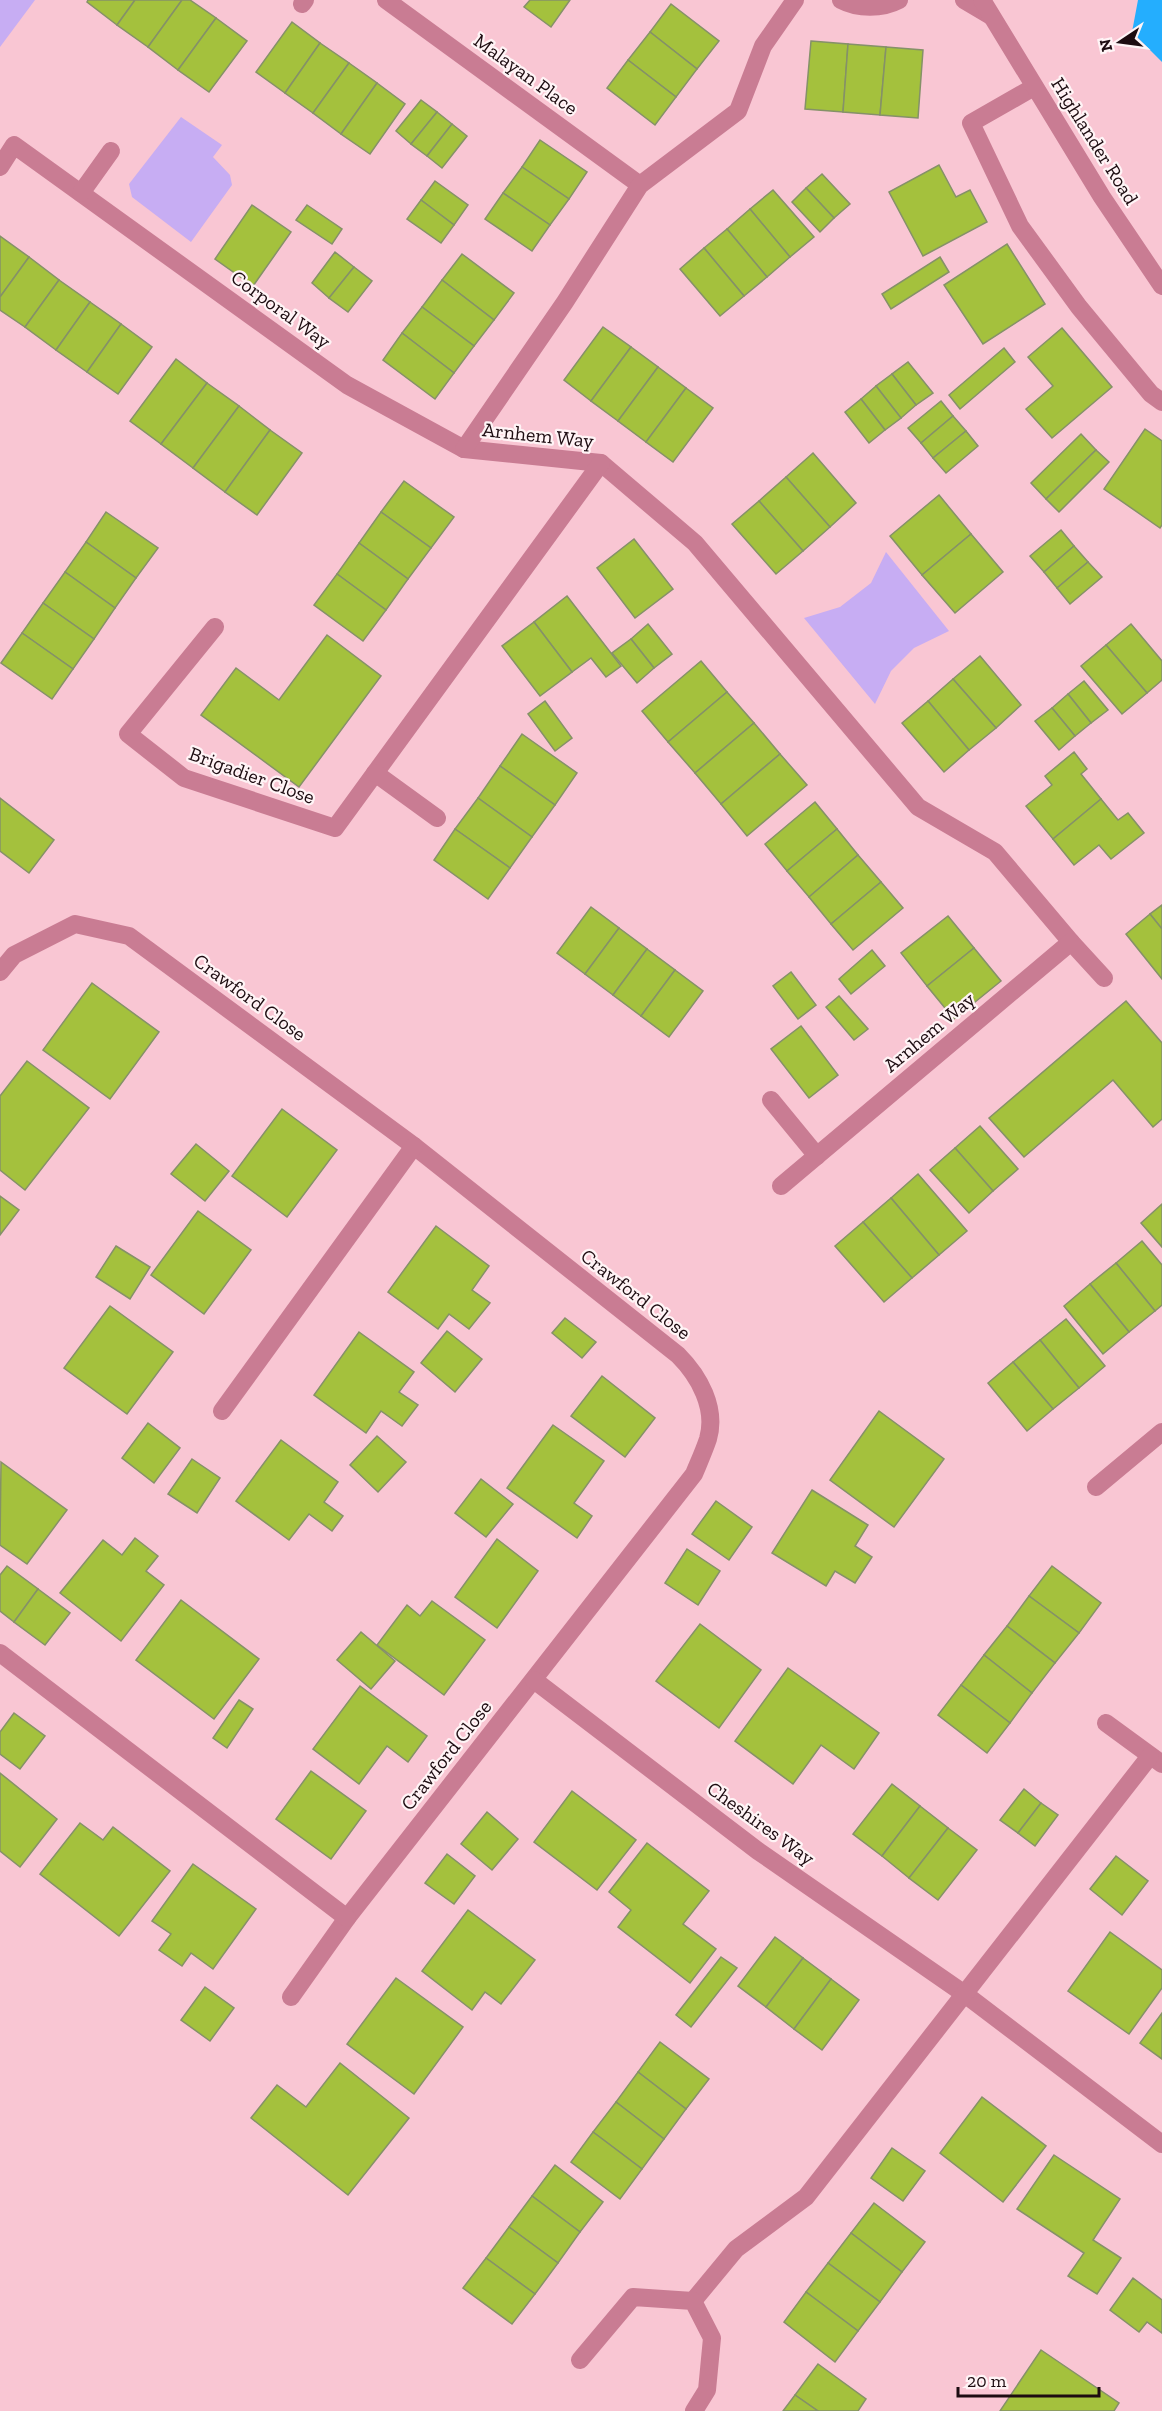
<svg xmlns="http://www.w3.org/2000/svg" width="1162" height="2411" font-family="'Zilla Slab',serif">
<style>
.green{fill:#c7adf3}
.water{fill:#24aefe}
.building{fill:#a4c13d;stroke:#859168;stroke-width:1.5}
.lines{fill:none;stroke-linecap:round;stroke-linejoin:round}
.lane{stroke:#c97c93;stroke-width:18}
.street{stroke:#c97c93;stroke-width:18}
.labels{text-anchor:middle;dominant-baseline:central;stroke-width:4.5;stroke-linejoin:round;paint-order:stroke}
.street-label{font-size:20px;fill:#1d0c11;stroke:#fff4f6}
</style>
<rect width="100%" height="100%" fill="#f9c6d3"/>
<!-- green -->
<g class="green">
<polygon points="0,0 35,0 0,47"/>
<polygon points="181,117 222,145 213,157 230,175 232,185 191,242 132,197 129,184"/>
<polygon points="886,552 949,631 914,648 891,671 875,704 804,618 840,607 871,583"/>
</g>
<!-- water -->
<polygon class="water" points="1138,0 1162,0 1162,62 1132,32"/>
<!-- building -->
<g class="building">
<polygon points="88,0 135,0 117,25 87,2"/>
<polygon points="135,0 182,0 148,47 117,25"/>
<polygon points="182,0 190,0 216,18 178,70 148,47"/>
<polygon points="530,0 570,0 551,27 524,7"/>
<polygon points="671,4 719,41 697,69 650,32"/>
<polygon points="216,18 247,41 209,92 178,70"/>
<polygon points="292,22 320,43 285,93 256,72"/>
<polygon points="650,32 697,69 676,97 628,60"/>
<polygon points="811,41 848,44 843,112 805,109"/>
<polygon points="320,43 349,63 313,113 285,93"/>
<polygon points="848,44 886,47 880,115 843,112"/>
<polygon points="886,47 923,50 918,118 880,115"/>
<polygon points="628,60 676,97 655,125 607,88"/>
<polygon points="349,63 377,83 341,134 313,113"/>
<polygon points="377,83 405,104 370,154 341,134"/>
<polygon points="421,100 437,112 411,144 396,131"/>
<polygon points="437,112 452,124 427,156 411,144"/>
<polygon points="452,124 467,136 442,168 427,156"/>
<polygon points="540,140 587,172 569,199 522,167"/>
<polygon points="939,165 956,197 970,190 987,222 923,256 889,192"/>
<polygon points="522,167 569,199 550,225 503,193"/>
<polygon points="822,174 850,204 834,218 806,188"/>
<polygon points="435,181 468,205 454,225 421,200"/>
<polygon points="806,188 834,218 820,232 792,202"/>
<polygon points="773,190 814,237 790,257 750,209"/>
<polygon points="503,193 550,225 532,251 485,219"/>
<polygon points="421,200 454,225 441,243 407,219"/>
<polygon points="252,205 291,232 253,286 215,259"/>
<polygon points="307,205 342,229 332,244 296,220"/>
<polygon points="750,209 790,257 767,277 727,229"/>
<polygon points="727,229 767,277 744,296 704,248"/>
<polygon points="0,236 29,257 0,297"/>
<polygon points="1007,244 1045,304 983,344 944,285"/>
<polygon points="704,248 744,296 720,316 680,269"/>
<polygon points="335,252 354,267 329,298 312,283"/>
<polygon points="462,254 514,293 494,320 442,280"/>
<polygon points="29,257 59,280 25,327 0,310 0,297"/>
<polygon points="940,257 949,272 891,309 882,294"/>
<polygon points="354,267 372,281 348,312 329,298"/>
<polygon points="59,280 90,302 56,350 25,327"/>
<polygon points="442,280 494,320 474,346 422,307"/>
<polygon points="90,302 121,324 87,372 56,350"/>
<polygon points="422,307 474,346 454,373 402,333"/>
<polygon points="121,324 152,347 118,394 87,372"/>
<polygon points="603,327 631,347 591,401 564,380"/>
<polygon points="1062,328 1112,387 1052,438 1026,409 1053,386 1028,357"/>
<polygon points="402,333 454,373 435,399 383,360"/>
<polygon points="631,347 658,367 618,421 591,401"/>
<polygon points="1004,348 1015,362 960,409 949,395"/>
<polygon points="176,359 207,383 161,444 130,421"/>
<polygon points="908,362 933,393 916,405 892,374"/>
<polygon points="658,367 686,388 646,442 618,421"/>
<polygon points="892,374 916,405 901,418 876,386"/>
<polygon points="207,383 239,406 193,468 161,444"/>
<polygon points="876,386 901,418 885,430 861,399"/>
<polygon points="686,388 713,408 673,462 646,442"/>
<polygon points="861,399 885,430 869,443 845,412"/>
<polygon points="941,401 953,416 921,443 908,428"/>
<polygon points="239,406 270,430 225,492 193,468"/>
<polygon points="953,416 966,431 933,458 921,443"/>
<polygon points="1145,429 1162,441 1162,525 1160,528 1104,489"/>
<polygon points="270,430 302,453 257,515 225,492"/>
<polygon points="966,431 978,446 946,473 933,458"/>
<polygon points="1081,434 1096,450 1046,499 1031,483"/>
<polygon points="1096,450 1109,462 1059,512 1046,499"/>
<polygon points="813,453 856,503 830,527 786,477"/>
<polygon points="786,477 830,527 803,551 759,501"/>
<polygon points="404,481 454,517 431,548 381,512"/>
<polygon points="939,495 971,534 922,575 890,536"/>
<polygon points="759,501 803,551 776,574 732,524"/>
<polygon points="106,512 158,548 136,578 86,542"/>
<polygon points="381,512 431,548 408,579 359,543"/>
<polygon points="1061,530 1074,546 1044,572 1030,556"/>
<polygon points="971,534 1003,572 955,613 922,575"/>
<polygon points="634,539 673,589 635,618 597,568"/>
<polygon points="86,542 136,578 115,608 65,572"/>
<polygon points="359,543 408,579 386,610 337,574"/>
<polygon points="1074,546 1088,562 1057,588 1044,572"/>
<polygon points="1088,562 1102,577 1070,604 1057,588"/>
<polygon points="65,572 115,608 94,639 43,603"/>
<polygon points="337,574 386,610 363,641 314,605"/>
<polygon points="567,596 621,666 606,677 591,658 572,672 534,622"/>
<polygon points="43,603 94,639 73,669 22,633"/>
<polygon points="534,622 572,672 540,696 502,646"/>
<polygon points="648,624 672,654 654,668 631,639"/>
<polygon points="1131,624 1162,661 1162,680 1147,693 1106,645"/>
<polygon points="22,633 73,669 52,699 1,663"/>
<polygon points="327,635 381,676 299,787 201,715 236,668 279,700"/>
<polygon points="631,639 654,668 637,683 612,653"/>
<polygon points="1106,645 1147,693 1122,714 1081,666"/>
<polygon points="980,656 1021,705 996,728 953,679"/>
<polygon points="701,661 727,692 668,742 642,711"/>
<polygon points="953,679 996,728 969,750 928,701"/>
<polygon points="1084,681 1108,710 1091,723 1068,694"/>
<polygon points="727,692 754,723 695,773 668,742"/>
<polygon points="1068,694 1091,723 1075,736 1052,708"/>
<polygon points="545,701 572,738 555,751 528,714"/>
<polygon points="928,701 969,750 944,772 902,723"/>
<polygon points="1052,708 1075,736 1059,750 1035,721"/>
<polygon points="754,723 780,754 721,804 695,773"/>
<polygon points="522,734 577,773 555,805 500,766"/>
<polygon points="1074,752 1087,769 1081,774 1101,799 1053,839 1026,806 1052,785 1045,776"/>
<polygon points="780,754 807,785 747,836 721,804"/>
<polygon points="500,766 555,805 532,837 478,798"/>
<polygon points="0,798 54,840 29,873 0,851"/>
<polygon points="478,798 532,837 510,868 455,829"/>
<polygon points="1101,799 1118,820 1128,813 1144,833 1111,859 1099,845 1074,865 1053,839"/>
<polygon points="815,802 837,829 787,871 765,844"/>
<polygon points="455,829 510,868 488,899 434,860"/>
<polygon points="837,829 858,855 809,897 787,871"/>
<polygon points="858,855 881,882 831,924 809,897"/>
<polygon points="881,882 903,908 853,950 831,924"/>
<polygon points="1162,905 1162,929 1150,914"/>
<polygon points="591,907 619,928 585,974 557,953"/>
<polygon points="1150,914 1162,929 1162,979 1126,934"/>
<polygon points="948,916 974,948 927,986 901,953"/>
<polygon points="619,928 647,949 613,995 585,974"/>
<polygon points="974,948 1001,981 954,1019 927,986"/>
<polygon points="647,949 675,970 641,1016 613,995"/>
<polygon points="872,950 885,966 851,994 839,979"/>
<polygon points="675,970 703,991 669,1037 641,1016"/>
<polygon points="791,972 816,1005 798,1019 773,986"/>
<polygon points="92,983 159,1032 110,1099 43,1050"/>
<polygon points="839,996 868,1029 854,1040 826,1007"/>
<polygon points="1126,1001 1162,1043 1162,1119 1153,1127 1113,1080 1024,1157 989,1118"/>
<polygon points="801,1026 838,1075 809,1098 771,1049"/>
<polygon points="27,1061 89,1108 25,1190 0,1170 0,1096"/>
<polygon points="282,1109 337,1150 287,1217 232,1176"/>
<polygon points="980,1126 1018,1169 993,1191 955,1148"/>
<polygon points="196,1144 229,1171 205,1201 171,1174"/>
<polygon points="955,1148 993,1191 969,1213 930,1170"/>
<polygon points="918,1174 967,1231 939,1255 891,1198"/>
<polygon points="0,1196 19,1210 0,1235"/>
<polygon points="891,1198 939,1255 912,1278 863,1222"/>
<polygon points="1162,1204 1162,1247 1141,1223"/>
<polygon points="198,1211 251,1250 204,1314 151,1275"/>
<polygon points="863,1222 912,1278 884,1302 835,1246"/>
<polygon points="436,1226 489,1266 472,1290 490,1303 469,1329 449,1314 438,1329 388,1292"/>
<polygon points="1142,1241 1162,1265 1162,1305 1155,1311 1116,1263"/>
<polygon points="116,1246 150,1267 130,1299 96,1277"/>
<polygon points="1116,1263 1155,1311 1129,1332 1090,1284"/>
<polygon points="1090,1284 1129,1332 1103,1354 1064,1306"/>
<polygon points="110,1306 173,1352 127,1414 64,1368"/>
<polygon points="565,1318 596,1342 582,1358 552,1333"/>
<polygon points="1066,1319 1105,1366 1079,1388 1040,1340"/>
<polygon points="447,1331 482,1359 455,1392 421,1363"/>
<polygon points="359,1332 414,1372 399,1392 418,1405 402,1426 381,1411 366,1433 314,1395"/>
<polygon points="1040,1340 1079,1388 1053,1409 1013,1362"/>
<polygon points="1013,1362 1053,1409 1027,1431 988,1383"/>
<polygon points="602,1376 655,1418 625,1457 571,1416"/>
<polygon points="879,1411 944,1459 894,1527 830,1480"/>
<polygon points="148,1423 180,1448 154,1483 122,1458"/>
<polygon points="553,1425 604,1461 574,1503 592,1516 577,1538 507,1488"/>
<polygon points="377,1436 406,1462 378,1492 350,1465"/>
<polygon points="281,1440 338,1482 324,1502 343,1516 332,1531 309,1514 289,1540 236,1501"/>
<polygon points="192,1459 220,1478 197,1513 168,1494"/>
<polygon points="1,1462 67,1510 27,1564 0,1545"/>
<polygon points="481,1479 513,1504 486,1537 455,1513"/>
<polygon points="812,1490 868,1525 855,1546 872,1557 855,1583 835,1571 826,1586 772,1553"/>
<polygon points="716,1501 752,1527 729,1560 692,1534"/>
<polygon points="135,1538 158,1556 146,1571 164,1585 121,1641 60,1593 103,1540 122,1555"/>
<polygon points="497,1539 538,1571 497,1628 455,1597"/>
<polygon points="687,1549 720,1571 698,1605 665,1583"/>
<polygon points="7,1566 38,1589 14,1622 0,1611 0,1575"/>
<polygon points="1052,1566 1101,1603 1079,1633 1029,1596"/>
<polygon points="38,1589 70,1613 45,1645 14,1622"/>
<polygon points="1029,1596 1079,1633 1055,1663 1007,1626"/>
<polygon points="181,1600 259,1659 214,1719 136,1660"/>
<polygon points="432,1601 485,1640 444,1695 377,1645 407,1605 420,1616"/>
<polygon points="700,1624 761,1670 719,1728 656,1681"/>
<polygon points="1007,1626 1055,1663 1032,1693 984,1655"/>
<polygon points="361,1632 395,1661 371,1689 337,1660"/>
<polygon points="984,1655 1032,1693 1010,1723 961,1685"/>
<polygon points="788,1668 879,1733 854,1769 821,1745 793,1784 735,1741"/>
<polygon points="961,1685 1010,1723 987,1753 938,1715"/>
<polygon points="360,1686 427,1736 408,1762 387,1746 359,1784 313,1749"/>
<polygon points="239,1700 253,1709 227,1748 213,1738"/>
<polygon points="14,1713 45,1736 20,1769 0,1754 0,1732"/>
<polygon points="311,1771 366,1811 331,1859 276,1819"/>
<polygon points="0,1773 57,1819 20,1867 0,1851"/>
<polygon points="892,1784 920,1806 882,1856 853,1834"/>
<polygon points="1024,1789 1041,1803 1018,1833 1000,1820"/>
<polygon points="572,1791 636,1840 597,1890 534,1842"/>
<polygon points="1041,1803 1058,1815 1035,1846 1018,1833"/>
<polygon points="920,1806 948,1828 909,1878 882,1856"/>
<polygon points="487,1812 518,1839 492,1870 461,1844"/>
<polygon points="80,1823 103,1840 113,1827 170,1871 119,1936 40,1874"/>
<polygon points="948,1828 977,1850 938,1900 909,1878"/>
<polygon points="647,1843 709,1891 683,1924 716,1949 690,1983 618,1927 631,1910 609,1892"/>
<polygon points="447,1854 475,1876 454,1904 425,1883"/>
<polygon points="1116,1856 1148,1881 1122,1915 1090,1889"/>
<polygon points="193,1864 256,1909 213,1969 191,1953 182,1966 159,1950 171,1934 152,1921"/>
<polygon points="468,1910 535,1960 501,2004 485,1992 472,2010 422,1971"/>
<polygon points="1110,1932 1162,1970 1162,1988 1129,2034 1068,1991"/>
<polygon points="775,1937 803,1958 766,2007 738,1986"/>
<polygon points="721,1957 737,1968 691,2027 676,2015"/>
<polygon points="803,1958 831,1979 794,2029 766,2007"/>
<polygon points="396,1978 463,2027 414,2094 347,2044"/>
<polygon points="831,1979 859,2000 822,2050 794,2029"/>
<polygon points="205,1987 234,2008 210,2041 181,2020"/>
<polygon points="1162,2013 1162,2059 1140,2043"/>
<polygon points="660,2042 709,2079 686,2109 638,2072"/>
<polygon points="340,2063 409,2118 348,2195 251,2118 277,2085 306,2107"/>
<polygon points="638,2072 686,2109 664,2139 616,2102"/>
<polygon points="982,2097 1046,2146 1003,2202 940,2153"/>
<polygon points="616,2102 664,2139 642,2169 593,2132"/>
<polygon points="593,2132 642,2169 620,2199 571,2162"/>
<polygon points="892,2148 925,2171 903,2201 871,2178"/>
<polygon points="1054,2155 1120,2199 1093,2240 1121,2258 1097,2294 1068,2276 1084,2253 1017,2209"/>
<polygon points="555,2165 603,2202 580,2232 532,2196"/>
<polygon points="532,2196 580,2232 558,2263 509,2227"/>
<polygon points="874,2203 925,2242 902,2272 851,2233"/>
<polygon points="509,2227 558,2263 535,2294 486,2258"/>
<polygon points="851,2233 902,2272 880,2302 828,2263"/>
<polygon points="486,2258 535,2294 512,2324 463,2288"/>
<polygon points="828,2263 880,2302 858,2331 806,2292"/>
<polygon points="1133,2278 1162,2300 1162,2333 1147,2322 1139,2332 1110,2310"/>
<polygon points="806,2292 858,2331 835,2362 784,2322"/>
<polygon points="1041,2350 1119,2403 1114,2411 1000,2411"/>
<polygon points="818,2364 866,2399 858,2411 818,2411 795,2395"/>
<polygon points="795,2395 818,2411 783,2411"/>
</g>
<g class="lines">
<!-- lane -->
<polyline class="lane" points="1034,87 971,123 1020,226 1079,307 1151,394 1162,402"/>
<!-- street -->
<g class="street">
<polyline points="386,0 640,185"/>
<path d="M841 0C858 9 882 9 899 0"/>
<polyline points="964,0 991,16"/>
<polyline points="982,0 1102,197 1162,286"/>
<polyline points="302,4 305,0"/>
<polyline points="0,167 14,145 347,385 464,449 601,463 695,543 918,807 995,852 1071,942"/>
<polyline points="81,193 111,151"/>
<polyline points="464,449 565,302 640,185 738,111 763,46 795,0"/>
<polyline points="215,627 128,734 184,778 335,828 601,463"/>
<polyline points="375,773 437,818"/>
<path d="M0 972 14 955 75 924 129 936 414 1146 678 1355C699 1376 717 1408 708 1439 704 1451 699 1462 694 1474L347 1918 291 1997"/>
<polyline points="771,1100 817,1156"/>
<polyline points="781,1186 1071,942 1104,978"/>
<polyline points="222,1411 414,1146"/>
<polyline points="1096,1487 1162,1432"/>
<polyline points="0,1653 347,1918"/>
<polyline points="534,1680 758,1851 966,1995 1162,2144"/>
<polyline points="1106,1723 1162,1764"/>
<polyline points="693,2301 736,2249 806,2197 1150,1756"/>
<polyline points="580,2360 633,2297 693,2301 712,2338 707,2390 694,2411"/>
</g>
</g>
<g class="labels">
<!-- street labels -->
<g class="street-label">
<text transform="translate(526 74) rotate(36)">Malayan Place</text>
<text transform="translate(1095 141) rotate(58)">Highlander Road</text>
<text transform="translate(281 309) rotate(36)">Corporal Way</text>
<text transform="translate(538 435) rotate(6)">Arnhem Way</text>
<text transform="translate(252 775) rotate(20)">Brigadier Close</text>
<text transform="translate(250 997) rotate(36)">Crawford Close</text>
<text transform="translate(929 1032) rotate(-40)">Arnhem Way</text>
<text transform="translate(636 1294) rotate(38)">Crawford Close</text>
<text transform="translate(446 1755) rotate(-52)">Crawford Close</text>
<text transform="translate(761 1823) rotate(36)">Cheshires Way</text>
</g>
</g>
<!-- north arrow -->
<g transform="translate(1120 42) rotate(257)" stroke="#fff4f6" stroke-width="4.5" paint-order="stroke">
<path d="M0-4.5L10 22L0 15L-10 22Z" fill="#1d0c11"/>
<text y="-9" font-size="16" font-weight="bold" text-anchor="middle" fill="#1d0c11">N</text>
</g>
<!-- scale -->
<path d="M958 2387v9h141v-9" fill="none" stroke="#1d0c11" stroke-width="3"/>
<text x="967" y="2387" font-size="18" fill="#1d0c11" stroke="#fff4f6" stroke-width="4.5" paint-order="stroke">20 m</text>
</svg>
